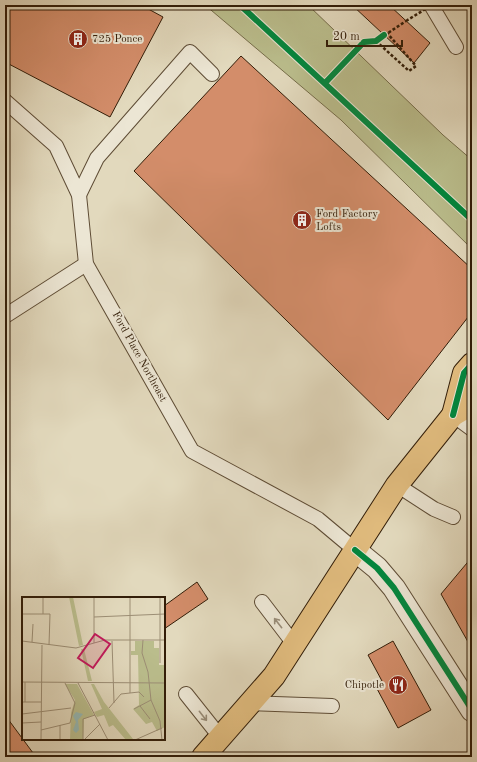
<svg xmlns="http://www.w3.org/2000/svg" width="477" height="762" font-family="'Old Standard TT',serif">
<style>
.green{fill:#babd8c;stroke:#766d4a}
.building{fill:#d38d6a;stroke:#321d08}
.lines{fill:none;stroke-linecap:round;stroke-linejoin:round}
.service-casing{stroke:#5e4c35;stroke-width:16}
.minor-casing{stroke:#5e4c35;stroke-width:24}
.trunk-casing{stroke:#321d08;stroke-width:24}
.path{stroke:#321d08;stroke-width:2.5;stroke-dasharray:3 2;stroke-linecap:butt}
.service{stroke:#ece6d4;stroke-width:14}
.minor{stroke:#ece6d4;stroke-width:22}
.trunk{stroke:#e1bc7e;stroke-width:22}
.path-bridge{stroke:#321d08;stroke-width:2.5;stroke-dasharray:3 2;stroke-linecap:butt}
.cycleway-casing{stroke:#ece6d4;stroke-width:8}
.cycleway{stroke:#00873e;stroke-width:6}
.oneway{stroke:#988c78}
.labels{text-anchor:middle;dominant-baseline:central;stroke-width:4;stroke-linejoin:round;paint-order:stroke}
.poi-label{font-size:11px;fill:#321d08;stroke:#ece6d4;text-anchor:start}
.street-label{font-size:11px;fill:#321d08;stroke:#ece6d4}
.inset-road{fill:none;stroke:#9c8e75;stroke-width:1}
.view{fill:#c2185b;fill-opacity:0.15;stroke:#c2185b;stroke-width:2}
.inset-edge{fill:none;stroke:#321d08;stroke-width:2}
</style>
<rect width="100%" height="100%" fill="#e2d9bd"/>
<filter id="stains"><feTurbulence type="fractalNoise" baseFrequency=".005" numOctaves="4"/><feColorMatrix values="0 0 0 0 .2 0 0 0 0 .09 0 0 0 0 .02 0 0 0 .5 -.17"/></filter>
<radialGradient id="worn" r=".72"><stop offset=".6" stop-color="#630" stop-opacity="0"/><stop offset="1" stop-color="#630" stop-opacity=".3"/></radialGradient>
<!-- green -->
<polygon class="green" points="205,5 308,5 443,135 472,160 472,249 341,120"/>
<!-- building -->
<g class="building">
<polygon points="5,5 141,5 163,17 110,117 5,62"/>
<polygon points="352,5 389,5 430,43 414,63"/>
<polygon points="241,56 472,269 472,312 388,420 134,171"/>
<polygon points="472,557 472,649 441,594"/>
<polygon points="197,582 208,599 164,629 164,606"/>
<polygon points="393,641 431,710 398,728 375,685 382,681 368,655"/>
<polygon points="5,715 36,757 5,757"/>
</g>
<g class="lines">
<defs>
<g id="service">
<polyline points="431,5 456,47"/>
<polyline points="5,101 56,146 79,195 86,264 192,451 318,519 355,550"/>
<polyline points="79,195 97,158 190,52 212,74"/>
<polyline points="5,316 86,264"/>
<polyline points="453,415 472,429"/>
<polyline points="397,485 434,509 453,517"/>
<polyline points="262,602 294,644"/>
<polyline points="186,694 221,738"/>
<polyline points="250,703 332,706"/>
</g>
<polyline id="minor" points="355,550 377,568 394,588 472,710"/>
<g id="trunk">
<polyline points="453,415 464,373 472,364"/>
<polyline points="203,757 274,676 397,485 453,415 472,404"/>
</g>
</defs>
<!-- service casing -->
<use href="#service" class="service-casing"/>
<!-- minor casing -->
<use href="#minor" class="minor-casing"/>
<!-- trunk casing -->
<use href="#trunk" class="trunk-casing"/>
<!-- path -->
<g class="path">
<polyline points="376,41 409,71 416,66 387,33"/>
<polyline points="376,41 406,21"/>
<polyline points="325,83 364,42 376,41"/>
</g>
<!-- service -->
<use href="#service" class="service"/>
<!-- minor -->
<use href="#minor" class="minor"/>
<!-- trunk -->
<use href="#trunk" class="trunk"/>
<!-- path-bridge -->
<polyline class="path-bridge" points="406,21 432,5"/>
<defs>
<g id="cycleway">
<polyline points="240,5 472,220"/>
<polyline points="325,83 364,42 376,41 384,35"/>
<polyline points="453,415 464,373 472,364"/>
<polyline points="355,550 377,568 394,588 472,710"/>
</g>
</defs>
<!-- cycleway casing -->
<use href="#cycleway" class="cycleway-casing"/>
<!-- cycleway -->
<use href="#cycleway" class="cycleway"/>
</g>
<!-- one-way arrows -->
<defs><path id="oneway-shaft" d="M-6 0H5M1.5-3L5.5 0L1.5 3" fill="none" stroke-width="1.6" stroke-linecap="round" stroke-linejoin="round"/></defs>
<g class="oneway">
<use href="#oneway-shaft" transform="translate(278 623) rotate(-128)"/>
<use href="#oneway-shaft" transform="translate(203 716) rotate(52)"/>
</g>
<!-- icons -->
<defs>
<symbol id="building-disc" viewBox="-11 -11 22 22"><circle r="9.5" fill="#8f2418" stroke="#ece6d4"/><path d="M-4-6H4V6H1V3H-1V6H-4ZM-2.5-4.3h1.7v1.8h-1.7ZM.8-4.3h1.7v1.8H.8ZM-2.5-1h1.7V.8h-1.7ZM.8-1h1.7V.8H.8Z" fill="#fff"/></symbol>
<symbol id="restaurant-disc" viewBox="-11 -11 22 22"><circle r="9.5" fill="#8f2418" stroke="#ece6d4"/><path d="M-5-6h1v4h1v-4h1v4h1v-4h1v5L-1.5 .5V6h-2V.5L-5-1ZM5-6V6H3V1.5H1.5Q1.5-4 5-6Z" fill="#fff"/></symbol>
</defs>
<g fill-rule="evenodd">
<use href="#building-disc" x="67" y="28" width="22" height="22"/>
<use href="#building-disc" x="291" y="209" width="22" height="22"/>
<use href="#restaurant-disc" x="387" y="674" width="22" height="22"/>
</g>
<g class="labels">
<!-- poi labels -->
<g class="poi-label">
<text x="92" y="39">725 Ponce</text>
<text x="316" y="214">Ford Factory<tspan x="316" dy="13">Lofts</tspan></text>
<text x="384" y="685" text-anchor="end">Chipotle</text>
</g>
<!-- street labels -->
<g class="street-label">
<text transform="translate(139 357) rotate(61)">Ford Place Northeast</text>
</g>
</g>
<!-- overview -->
<g transform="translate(22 597)">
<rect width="143" height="143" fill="#e2d9bd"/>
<path d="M47 0H51L61 48 57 49ZM113 44H132V51H137V68H143V130L135 134 130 125 124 127 111 112 117 108 116 58H109V54H113ZM59 52H62L70 84H66ZM43 87H55L72 118 62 122 61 143H48L49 116 53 103ZM69 87H72L82 105 111 142 104 143 91 128 87 130 82 118 75 120 72 115 80 112Z" fill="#babd8c"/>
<path d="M54 115 61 117 56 123 57 133 54 136 51 133 54 125 51 119Z" fill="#95b9b5"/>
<path class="inset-road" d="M21 0V17M0 17H28L27 48M72 20 143 17M121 43 120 56 126 75 129 103 138 124 140 143M0 44 54 51 83 43H143M90 44 92 106M10 45 11 27M72 46V0M138 66V0M0 85 143 86M56 86 86 143M108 96V0M0 105H19M3 105V85M118 109 128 122M87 111 99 97 117 95 122 100M112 112 129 103M0 117 49 111M0 126 19 125M38 128V143M19 133 48 126 53 106 43 86M19 143 20 48M61 143V122L73 118M62 143 78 127M113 143 140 131"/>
<path class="view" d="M73 37 88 47 71 71 56 61Z"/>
<rect width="143" height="143" class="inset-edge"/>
</g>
<!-- margin -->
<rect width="477" height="762" fill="none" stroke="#e2d9bd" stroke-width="20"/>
<rect x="6" y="6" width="465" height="750" fill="none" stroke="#321d08" stroke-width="2"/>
<rect x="10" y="10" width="457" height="742" fill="none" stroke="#321d08"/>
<!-- scale -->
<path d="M327 40v6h75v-6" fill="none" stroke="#321d08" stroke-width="2"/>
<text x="333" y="40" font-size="12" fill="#321d08" stroke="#ece6d4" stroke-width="3" paint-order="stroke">20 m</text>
<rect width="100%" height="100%" filter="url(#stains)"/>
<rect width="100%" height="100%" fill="url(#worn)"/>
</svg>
